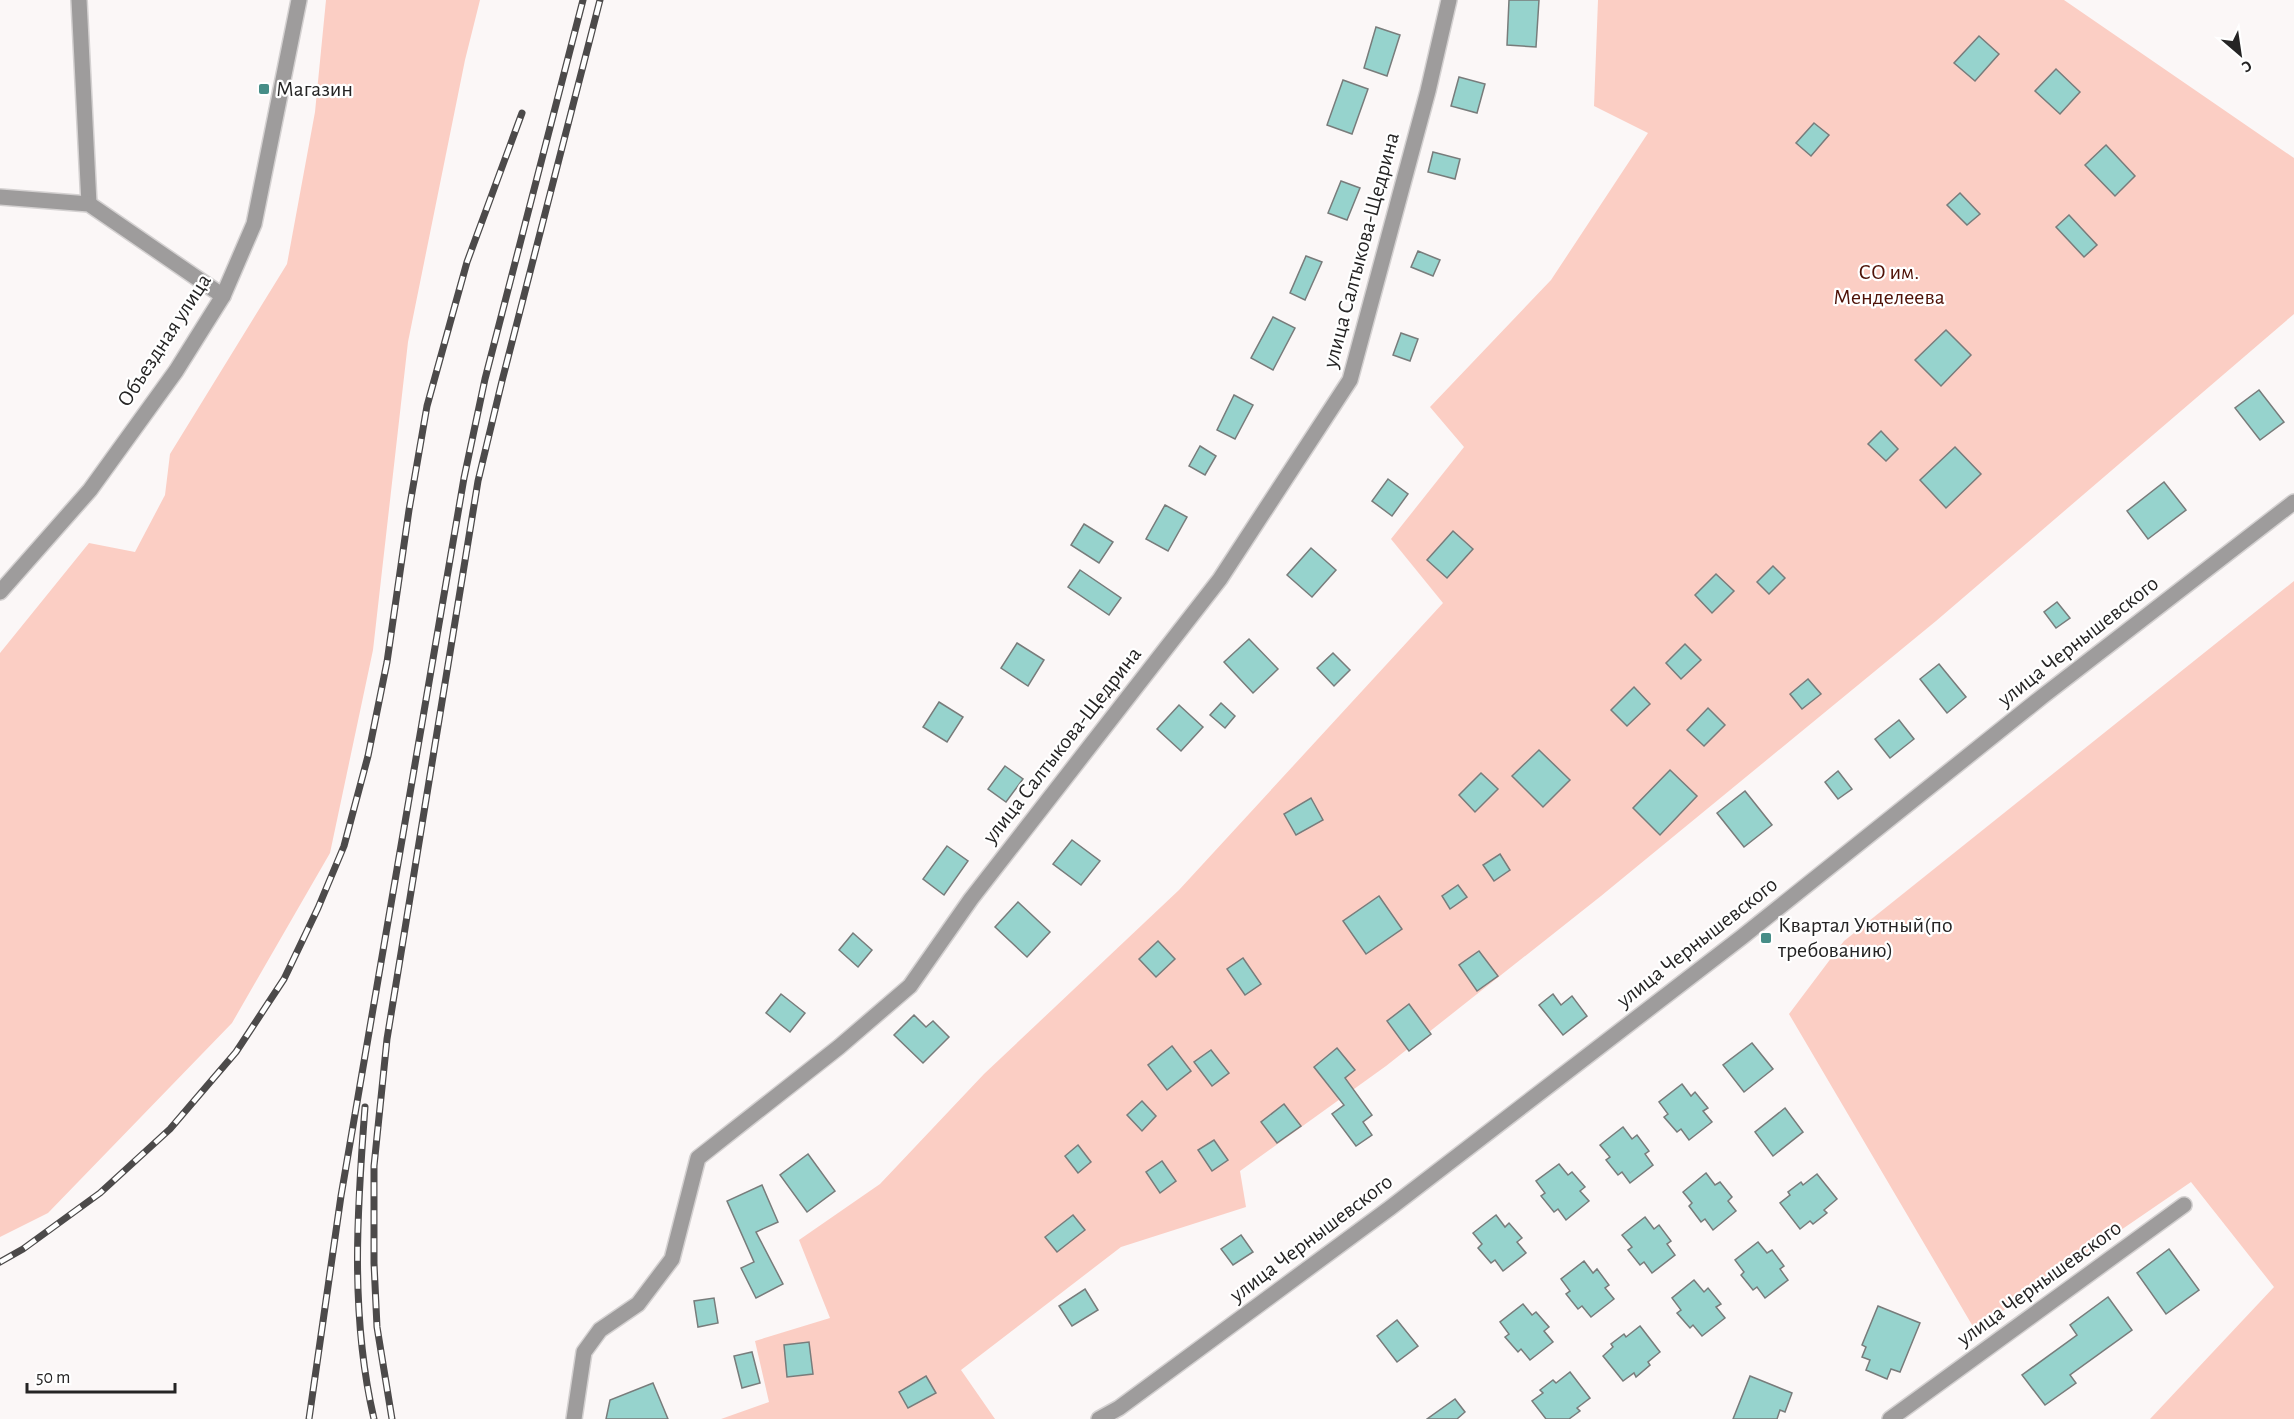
<svg xmlns="http://www.w3.org/2000/svg" width="2294" height="1419" font-family="'Alegreya Sans',sans-serif">
<style>
.green{fill:#fbcec4}
.building{fill:#96d3cd;stroke:#787c7b;stroke-width:1.5}
.lines{fill:none;stroke-linecap:round;stroke-linejoin:round}
.minor-casing{stroke:#d4d1d1;stroke-width:18}
.tertiary-casing{stroke:#d4d1d1;stroke-width:18}
.minor{stroke:#9e9c9c;stroke-width:15}
.tertiary{stroke:#9e9c9c;stroke-width:15}
.rail-casing{stroke:#4c4a4a;stroke-width:7}
.rail{stroke:#fff;stroke-width:4.5;stroke-dasharray:14;stroke-linecap:butt}
.poi-dot{fill:#468d87;stroke:#fff;stroke-width:2}
.labels{text-anchor:middle;dominant-baseline:central;stroke-width:4.5;stroke-linejoin:round;paint-order:stroke}
.poi-label{font-size:22px;fill:#252424;stroke:#fff;text-anchor:start}
.street-label{font-size:22px;fill:#252424;stroke:#fff}
.park-label{font-size:22px;fill:#4f1207;stroke:#fff}
</style>
<rect width="100%" height="100%" fill="#fbf7f7"/>
<!-- green -->
<g class="green">
<polygon points="326,0 480,0 465,60 408,342 373,650 330,853 232,1023 48,1213 0,1237 0,653 89,543 135,552 165,495 170,454 287,264 315,112"/>
<polygon points="1598,0 2064,0 2294,158 2294,314 1936,621 1601,896 1386,1066 1240,1171 1246,1207 1121,1247 961,1370 995,1419 721,1419 769,1402 755,1341 830,1318 799,1240 880,1184 984,1074 1179,890 1443,603 1391,539 1464,447 1430,407 1551,280 1648,133 1594,106"/>
<polygon points="2294,581 2294,1419 2150,1419 2274,1287 2191,1182 1975,1330 1789,1014 1844,941"/>
</g>
<!-- building -->
<g class="building">
<polygon points="1509,0 1539,0 1536,47 1507,45"/>
<polygon points="1376,27 1400,35 1387,76 1364,68"/>
<polygon points="1979,36 1999,54 1975,81 1954,63"/>
<polygon points="2056,69 2080,92 2060,114 2035,91"/>
<polygon points="1459,77 1485,84 1477,113 1451,106"/>
<polygon points="1343,80 1368,89 1352,134 1327,125"/>
<polygon points="1814,123 1829,135 1811,156 1796,143"/>
<polygon points="2106,145 2135,176 2115,196 2085,165"/>
<polygon points="1433,152 1460,159 1455,179 1428,172"/>
<polygon points="1341,181 1360,188 1347,220 1328,213"/>
<polygon points="1960,193 1980,214 1967,225 1947,205"/>
<polygon points="2069,215 2097,245 2084,257 2056,227"/>
<polygon points="1418,251 1440,260 1433,276 1411,267"/>
<polygon points="1306,256 1322,262 1305,300 1290,293"/>
<polygon points="1273,317 1295,328 1273,370 1251,358"/>
<polygon points="1946,330 1971,355 1941,386 1915,360"/>
<polygon points="1401,333 1418,339 1410,361 1393,355"/>
<polygon points="2259,390 2284,422 2260,440 2235,408"/>
<polygon points="1234,395 1253,405 1235,439 1217,430"/>
<polygon points="1881,431 1898,449 1886,461 1868,444"/>
<polygon points="1200,446 1216,456 1205,475 1189,466"/>
<polygon points="1955,447 1981,474 1946,508 1920,480"/>
<polygon points="1388,479 1408,494 1392,516 1372,501"/>
<polygon points="2164,482 2186,510 2148,539 2127,511"/>
<polygon points="1165,505 1187,517 1168,551 1146,539"/>
<polygon points="1084,524 1113,542 1099,563 1071,545"/>
<polygon points="1453,531 1473,549 1447,578 1427,560"/>
<polygon points="1311,548 1336,570 1312,597 1287,575"/>
<polygon points="1773,566 1785,578 1769,594 1757,582"/>
<polygon points="1080,570 1121,598 1109,615 1068,587"/>
<polygon points="1716,574 1734,591 1712,613 1695,595"/>
<polygon points="2057,602 2070,618 2056,628 2044,612"/>
<polygon points="1249,639 1278,669 1253,693 1224,662"/>
<polygon points="1017,643 1044,660 1028,686 1001,668"/>
<polygon points="1685,644 1701,660 1681,679 1666,663"/>
<polygon points="1333,653 1350,670 1334,686 1317,668"/>
<polygon points="1939,664 1966,697 1947,713 1920,679"/>
<polygon points="1808,679 1821,694 1802,709 1790,694"/>
<polygon points="1634,687 1650,704 1627,726 1611,710"/>
<polygon points="939,702 963,717 947,742 923,727"/>
<polygon points="1221,703 1235,716 1225,728 1210,715"/>
<polygon points="1179,705 1203,727 1181,751 1157,729"/>
<polygon points="1708,708 1725,725 1704,746 1687,730"/>
<polygon points="1899,720 1914,739 1890,758 1875,739"/>
<polygon points="1539,750 1570,780 1543,807 1512,776"/>
<polygon points="1005,766 1023,779 1006,802 988,789"/>
<polygon points="1670,770 1697,796 1660,835 1633,808"/>
<polygon points="1838,771 1852,789 1838,799 1825,782"/>
<polygon points="1481,773 1498,789 1475,812 1459,795"/>
<polygon points="1745,791 1772,825 1744,847 1717,813"/>
<polygon points="1311,798 1323,820 1296,835 1284,814"/>
<polygon points="1072,840 1100,861 1081,885 1053,864"/>
<polygon points="947,846 968,861 944,895 923,879"/>
<polygon points="1500,854 1510,870 1494,881 1483,865"/>
<polygon points="1458,885 1467,897 1450,909 1442,896"/>
<polygon points="1379,896 1402,929 1366,954 1343,921"/>
<polygon points="1018,902 1050,932 1027,957 995,927"/>
<polygon points="853,933 872,950 858,967 839,950"/>
<polygon points="1158,941 1175,959 1156,977 1139,959"/>
<polygon points="1479,951 1498,976 1477,991 1459,965"/>
<polygon points="1243,958 1261,984 1245,995 1227,969"/>
<polygon points="781,994 805,1013 790,1032 766,1013"/>
<polygon points="1553,994 1561,1005 1572,996 1587,1016 1563,1035 1539,1005"/>
<polygon points="1409,1004 1431,1034 1409,1051 1387,1021"/>
<polygon points="914,1015 926,1027 933,1021 949,1037 923,1063 894,1035"/>
<polygon points="1752,1043 1773,1069 1744,1092 1723,1065"/>
<polygon points="1172,1046 1191,1071 1167,1090 1148,1065"/>
<polygon points="1337,1048 1355,1070 1345,1078 1372,1115 1363,1122 1372,1135 1356,1146 1332,1114 1344,1105 1314,1067"/>
<polygon points="1211,1050 1229,1073 1212,1086 1194,1062"/>
<polygon points="1682,1084 1691,1096 1695,1092 1708,1108 1703,1111 1712,1122 1689,1140 1681,1129 1677,1132 1664,1117 1668,1114 1659,1102"/>
<polygon points="1142,1101 1156,1116 1142,1131 1127,1115"/>
<polygon points="1284,1104 1301,1126 1277,1143 1261,1122"/>
<polygon points="1785,1108 1803,1132 1773,1156 1755,1132"/>
<polygon points="1623,1127 1632,1139 1637,1135 1649,1151 1645,1154 1653,1165 1630,1183 1622,1172 1618,1175 1606,1160 1610,1157 1600,1145"/>
<polygon points="1214,1140 1228,1160 1212,1171 1198,1150"/>
<polygon points="1078,1145 1091,1162 1078,1173 1065,1156"/>
<polygon points="808,1154 835,1191 807,1212 780,1175"/>
<polygon points="1162,1161 1176,1181 1160,1193 1146,1172"/>
<polygon points="1559,1164 1568,1175 1572,1172 1585,1187 1580,1191 1589,1201 1566,1220 1558,1209 1554,1212 1541,1196 1545,1193 1536,1181"/>
<polygon points="1706,1173 1715,1185 1720,1182 1732,1197 1728,1201 1736,1211 1713,1230 1705,1219 1701,1222 1689,1206 1692,1203 1683,1192"/>
<polygon points="1817,1174 1837,1199 1824,1210 1827,1213 1813,1224 1810,1221 1800,1229 1780,1203 1790,1195 1788,1192 1801,1182 1803,1185"/>
<polygon points="762,1185 778,1222 756,1232 783,1284 756,1298 741,1268 754,1262 727,1201"/>
<polygon points="1073,1215 1085,1230 1057,1252 1045,1237"/>
<polygon points="1496,1215 1505,1227 1509,1223 1522,1238 1517,1242 1526,1253 1503,1271 1495,1260 1491,1263 1478,1248 1482,1244 1473,1233"/>
<polygon points="1645,1217 1654,1229 1659,1225 1671,1241 1667,1244 1675,1255 1652,1273 1644,1262 1640,1265 1628,1250 1632,1247 1622,1235"/>
<polygon points="1241,1235 1253,1252 1233,1265 1221,1249"/>
<polygon points="1758,1242 1767,1253 1772,1250 1784,1266 1780,1269 1788,1280 1765,1298 1757,1287 1753,1290 1741,1275 1744,1272 1735,1260"/>
<polygon points="2169,1249 2199,1290 2166,1314 2137,1273"/>
<polygon points="1584,1261 1593,1273 1597,1269 1609,1285 1605,1288 1614,1299 1591,1317 1582,1306 1578,1309 1566,1294 1570,1291 1561,1279"/>
<polygon points="1694,1280 1704,1292 1708,1288 1721,1304 1716,1307 1725,1318 1702,1336 1693,1325 1690,1328 1677,1313 1681,1310 1672,1298"/>
<polygon points="1085,1289 1098,1310 1072,1326 1059,1306"/>
<polygon points="2108,1297 2132,1330 2070,1375 2076,1383 2045,1405 2022,1375 2077,1335 2070,1325"/>
<polygon points="714,1298 718,1323 698,1327 694,1301"/>
<polygon points="1523,1304 1532,1315 1536,1312 1549,1327 1544,1331 1553,1342 1530,1360 1521,1349 1518,1352 1505,1337 1509,1334 1500,1322"/>
<polygon points="1878,1306 1920,1323 1900,1372 1891,1369 1887,1379 1866,1370 1870,1360 1862,1357 1866,1347 1862,1345"/>
<polygon points="1397,1320 1418,1346 1397,1362 1377,1336"/>
<polygon points="1640,1326 1660,1352 1648,1362 1650,1365 1636,1377 1634,1373 1623,1381 1603,1356 1613,1347 1611,1344 1624,1334 1626,1337"/>
<polygon points="809,1342 813,1374 787,1377 784,1345"/>
<polygon points="752,1352 760,1383 742,1388 734,1356"/>
<polygon points="1570,1372 1590,1398 1577,1408 1580,1411 1569,1419 1546,1419 1532,1401 1543,1393 1540,1390 1553,1380 1556,1383"/>
<polygon points="926,1376 936,1393 908,1408 899,1392"/>
<polygon points="1750,1376 1792,1393 1785,1412 1780,1410 1777,1419 1733,1419"/>
<polygon points="653,1383 668,1419 606,1419 610,1400"/>
<polygon points="1455,1399 1465,1412 1457,1419 1427,1419"/>
</g>
<g class="lines">
<defs>
<g id="minor">
<polyline points="79,0 89,204"/>
<polyline points="0,197 89,204 223,296"/>
<polyline points="574,1419 584,1352 600,1330 638,1304 672,1259 698,1158 839,1047 910,986 971,899 1220,579 1350,380 1428,91 1449,0"/>
<polyline points="1890,1419 2184,1205"/>
</g>
<g id="tertiary">
<polyline points="0,592 90,490 176,371 223,296 254,224 299,0"/>
<polyline points="1099,1419 1119,1408 1390,1208 1742,937 2043,696 2294,502"/>
</g>
</defs>
<!-- minor casing -->
<use href="#minor" class="minor-casing"/>
<!-- tertiary casing -->
<use href="#tertiary" class="tertiary-casing"/>
<!-- minor -->
<use href="#minor" class="minor"/>
<!-- tertiary -->
<use href="#tertiary" class="tertiary"/>
<defs>
<g id="rail">
<path d="M365 1107C357 1211 350 1316 374 1419"/>
<polyline points="0,1262 23,1249 100,1193 170,1129 236,1052 284,979 318,908 344,846 368,756 387,662 409,510 427,406 467,262 522,113"/>
<polyline points="309,1419 341,1196 464,478 485,379 583,0"/>
<polyline points="392,1419 377,1327 374,1263 374,1166 387,1039 478,481 502,381 600,0"/>
</g>
</defs>
<!-- rail casing -->
<use href="#rail" class="rail-casing"/>
<!-- rail -->
<use href="#rail" class="rail"/>
</g>
<!-- markers -->
<g class="poi-dot">
<rect x="258" y="83" width="12" height="12" rx="3"/>
<rect x="1760" y="932" width="12" height="12" rx="3"/>
</g>
<g class="labels">
<!-- poi labels -->
<g class="poi-label">
<text x="276" y="89">Магазин</text>
<text x="1778" y="925">Квартал Уютный(по<tspan x="1778" dy="25">требованию)</tspan></text>
</g>
<!-- street labels -->
<g class="street-label">
<text transform="translate(1361 250) rotate(-75)">улица Салтыкова-Щедрина</text>
<text transform="translate(164 340) rotate(-57)">Объездная улица</text>
<text transform="translate(2078 641) rotate(-38)">улица Чернышевского</text>
<text transform="translate(1062 745) rotate(-52)">улица Салтыкова-Щедрина</text>
<text transform="translate(1697 942) rotate(-38)">улица Чернышевского</text>
<text transform="translate(1311 1238) rotate(-37)">улица Чернышевского</text>
<text transform="translate(2039 1283) rotate(-36)">улица Чернышевского</text>
</g>
<!-- park labels -->
<g class="park-label">
<text x="1889" y="272">СО им.<tspan x="1889" dy="25">Менделеева</tspan></text>
</g>
</g>
<!-- north arrow -->
<g transform="translate(2240 54) rotate(151)" stroke="#ffffff" stroke-width="4.5" paint-order="stroke">
<path d="M0-4.5L10 22L0 15L-10 22Z" fill="#252424"/>
<text y="-9" font-size="16" font-weight="bold" text-anchor="middle" fill="#252424">С</text>
</g>
<!-- scale -->
<path d="M27 1383v9h148v-9" fill="none" stroke="#252424" stroke-width="3"/>
<text x="36" y="1383" font-size="18" fill="#252424" stroke="#ffffff" stroke-width="4.5" paint-order="stroke">50 m</text>
</svg>
